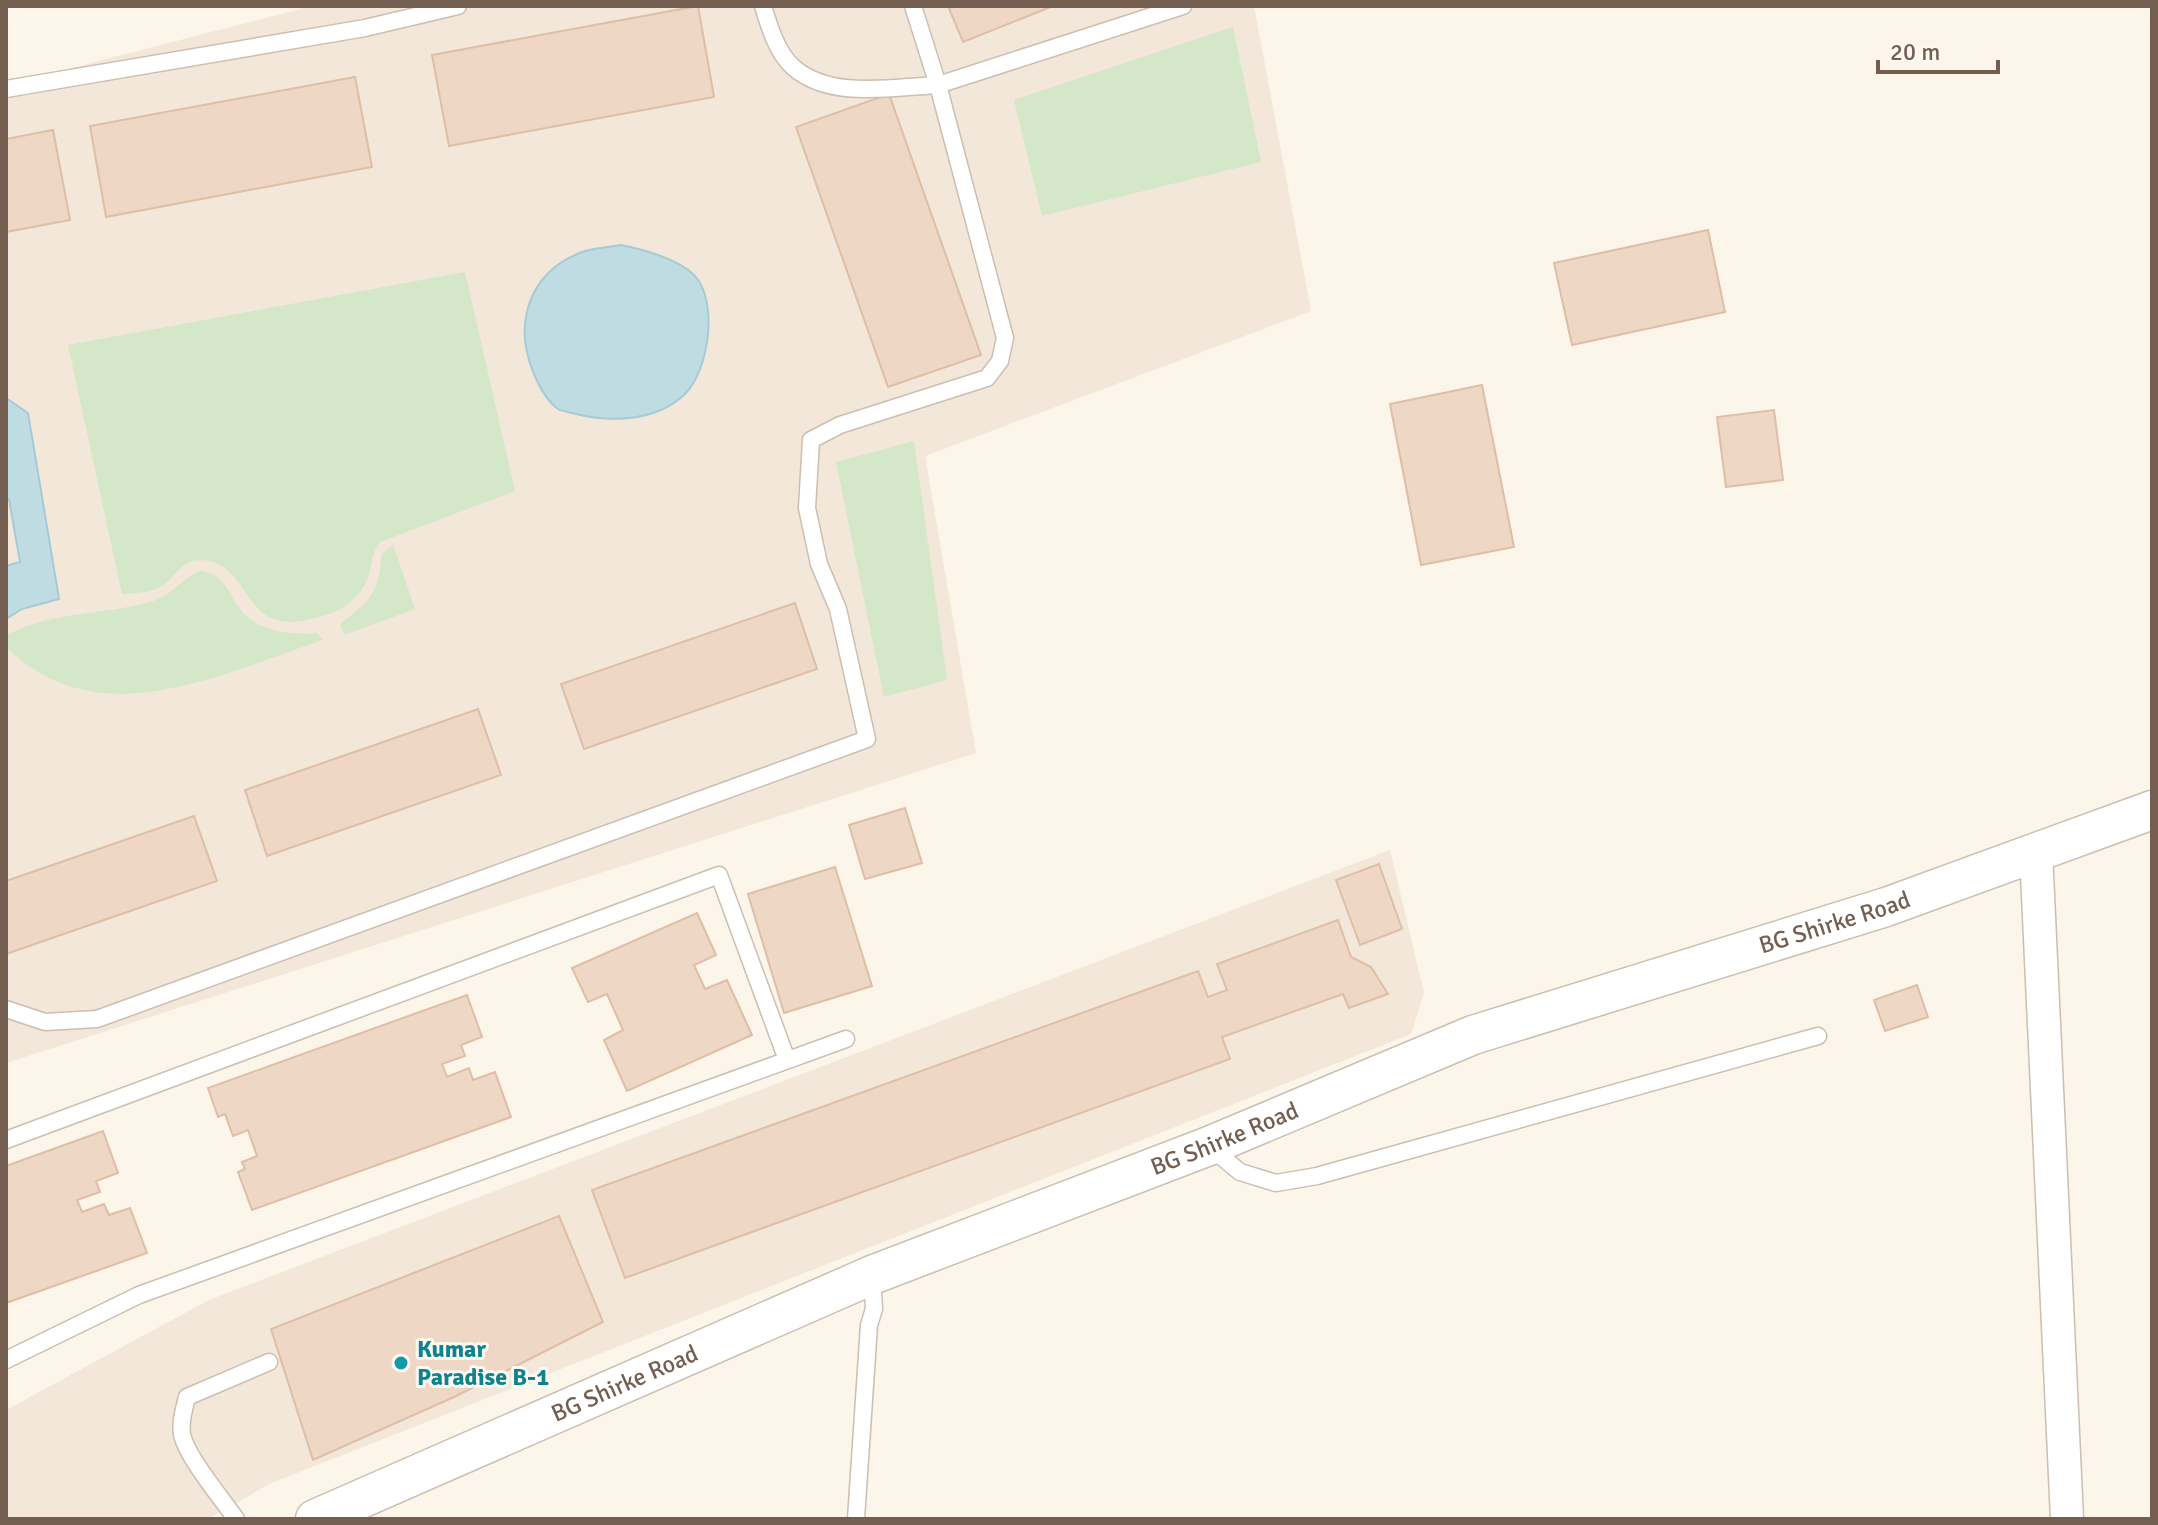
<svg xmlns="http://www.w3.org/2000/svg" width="2158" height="1525" font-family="Signika,sans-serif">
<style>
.residential{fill:#f2e7d9}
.green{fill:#d4e7c9}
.water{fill:#c0dce3;stroke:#a7cbd4;stroke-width:2}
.building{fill:#eed7c4;stroke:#dfbea6;stroke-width:2}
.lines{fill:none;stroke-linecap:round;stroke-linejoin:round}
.service-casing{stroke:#ccbeb1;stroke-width:19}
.minor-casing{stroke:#ccbeb1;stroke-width:35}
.tertiary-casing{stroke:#ccbeb1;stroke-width:41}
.service{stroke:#fff;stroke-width:16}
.minor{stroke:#fff;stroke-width:32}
.tertiary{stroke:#fff;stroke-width:38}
.culture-dot{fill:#0f9aa8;stroke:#fdf9f0;stroke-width:3}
.labels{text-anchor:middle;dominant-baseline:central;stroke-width:6;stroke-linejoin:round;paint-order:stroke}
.street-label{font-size:24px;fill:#735e50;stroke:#fdf9f0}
.culture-label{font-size:24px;font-weight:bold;fill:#0d838f;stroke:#fdf9f0;text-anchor:start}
</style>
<rect width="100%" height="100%" fill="#fbf5ea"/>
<!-- residential -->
<g class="residential">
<polygon points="312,6 1254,6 1311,311 925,456 976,753 6,1063 6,85"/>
<polygon points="1390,850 1424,993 1411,1034 269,1484 208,1519 6,1519 6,1410 209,1300"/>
</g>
<!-- green -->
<g class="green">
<polygon points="1233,27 1261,162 1042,216 1014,100"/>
<path d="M465 272 515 491 380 542C368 557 374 575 360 592 350 605 335 613 319 617 241 640 255 571 209 561 179 555 178 579 158 588 147 593 133 593 122 594L68 345Z"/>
<polygon points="914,441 947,680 884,697 836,462"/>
<path d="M393 545 415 609 344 635 340 624C356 611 373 601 378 579 381 570 380 561 382 553Z"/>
<path d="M200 571C225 573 227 592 240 609 257 632 291 635 317 633L323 640C219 674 99 738 6 647V636C50 610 105 616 153 601 172 595 182 578 200 571Z"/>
</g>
<!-- water -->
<g class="water">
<path d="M621 245C642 249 678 259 694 275 719 301 709 370 685 394 657 421 612 423 576 414 571 412 563 412 558 409 547 401 539 386 534 374 512 322 530 270 585 251 596 248 610 247 621 245Z"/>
<polygon points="6,398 28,413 59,599 22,609 6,619 6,566 20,562 9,499 6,499"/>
</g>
<!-- building -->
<g class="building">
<polygon points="698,6 714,97 449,146 432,55"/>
<polygon points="948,6 1053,6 963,42"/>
<polygon points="355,77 372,167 106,217 90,126"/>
<polygon points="889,94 981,355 888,387 796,127"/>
<polygon points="53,130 70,220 6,232 6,139"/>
<polygon points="1708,230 1725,312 1572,345 1554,263"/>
<polygon points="1482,385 1514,547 1421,565 1390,404"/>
<polygon points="1774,410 1783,480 1726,487 1717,417"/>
<polygon points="795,603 817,669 584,749 561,684"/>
<polygon points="478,709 501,775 267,856 245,790"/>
<polygon points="905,808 922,863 865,879 849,825"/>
<polygon points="194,816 217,881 6,954 6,881"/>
<polygon points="1379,864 1402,929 1360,945 1336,880"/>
<polygon points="835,867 872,986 784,1013 748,894"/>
<polygon points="697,913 716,955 694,965 705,989 727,980 752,1035 627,1091 604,1040 623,1030 607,994 588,1002 572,968"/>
<polygon points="1338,920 1351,957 1371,967 1388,994 1349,1008 1343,994 1222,1037 1230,1059 625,1278 592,1190 1198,971 1208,997 1227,990 1217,964"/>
<polygon points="1917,985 1928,1017 1885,1031 1874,1000"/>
<polygon points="467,995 482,1037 461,1045 465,1056 442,1064 447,1077 469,1068 473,1080 495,1072 511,1117 252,1210 238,1172 245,1169 242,1162 257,1156 248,1130 233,1136 225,1114 218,1117 208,1088"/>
<polygon points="103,1131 118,1173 96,1181 100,1192 77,1200 82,1212 104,1204 109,1215 130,1208 147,1253 6,1303 6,1166"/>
<polygon points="559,1216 603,1322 454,1397 313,1460 271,1329"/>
</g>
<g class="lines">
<defs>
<g id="service">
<path d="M763 6C769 26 777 53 793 67 830 100 892 87 938 85L913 6"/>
<polyline points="6,89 365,28 458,6"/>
<polyline points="6,1009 45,1022 97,1019 867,739 838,609 819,564 807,508 811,440 840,425 987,378 1000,361 1005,338 938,85 1183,6"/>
<polyline points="6,1140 719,875 787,1060"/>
<polyline points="1210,1147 1240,1172 1276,1183 1317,1176 1818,1036"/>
<polyline points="6,1360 139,1295 846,1039"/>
<path d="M236 1519C222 1499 186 1456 182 1434 180 1422 184 1409 187 1397L269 1362"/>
<polyline points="856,1519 869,1325 874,1309 872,1276"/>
</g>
<polyline id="minor" points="2036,852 2067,1519"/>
<g id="tertiary">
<path id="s1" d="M315 1519 872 1275 1209 1146 1473 1035 1886 907 2152 810"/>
</g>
</defs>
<!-- service casing -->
<use href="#service" class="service-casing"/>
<!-- minor casing -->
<use href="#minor" class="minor-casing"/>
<!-- tertiary casing -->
<use href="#tertiary" class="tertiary-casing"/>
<!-- service -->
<use href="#service" class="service"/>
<!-- minor -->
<use href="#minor" class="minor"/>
<!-- tertiary -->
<use href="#tertiary" class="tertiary"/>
</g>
<!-- markers -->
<circle class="culture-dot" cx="401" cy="1363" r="8"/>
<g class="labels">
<!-- street labels -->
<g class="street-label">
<text stroke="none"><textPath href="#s1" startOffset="1634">BG Shirke Road</textPath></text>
<text stroke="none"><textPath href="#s1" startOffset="986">BG Shirke Road</textPath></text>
<text stroke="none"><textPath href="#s1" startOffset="338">BG Shirke Road</textPath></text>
</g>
<!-- culture labels -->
<g class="culture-label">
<text x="417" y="1349">Kumar<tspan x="417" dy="28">Paradise B-1</tspan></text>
</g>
</g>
<!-- border -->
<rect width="2158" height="1525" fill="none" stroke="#735e50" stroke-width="16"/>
<!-- scale -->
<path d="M1878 60v12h120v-12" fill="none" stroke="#735e50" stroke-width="4"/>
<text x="1890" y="60" font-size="24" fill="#735e50" stroke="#fdf9f0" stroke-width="6" paint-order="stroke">20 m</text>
</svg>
